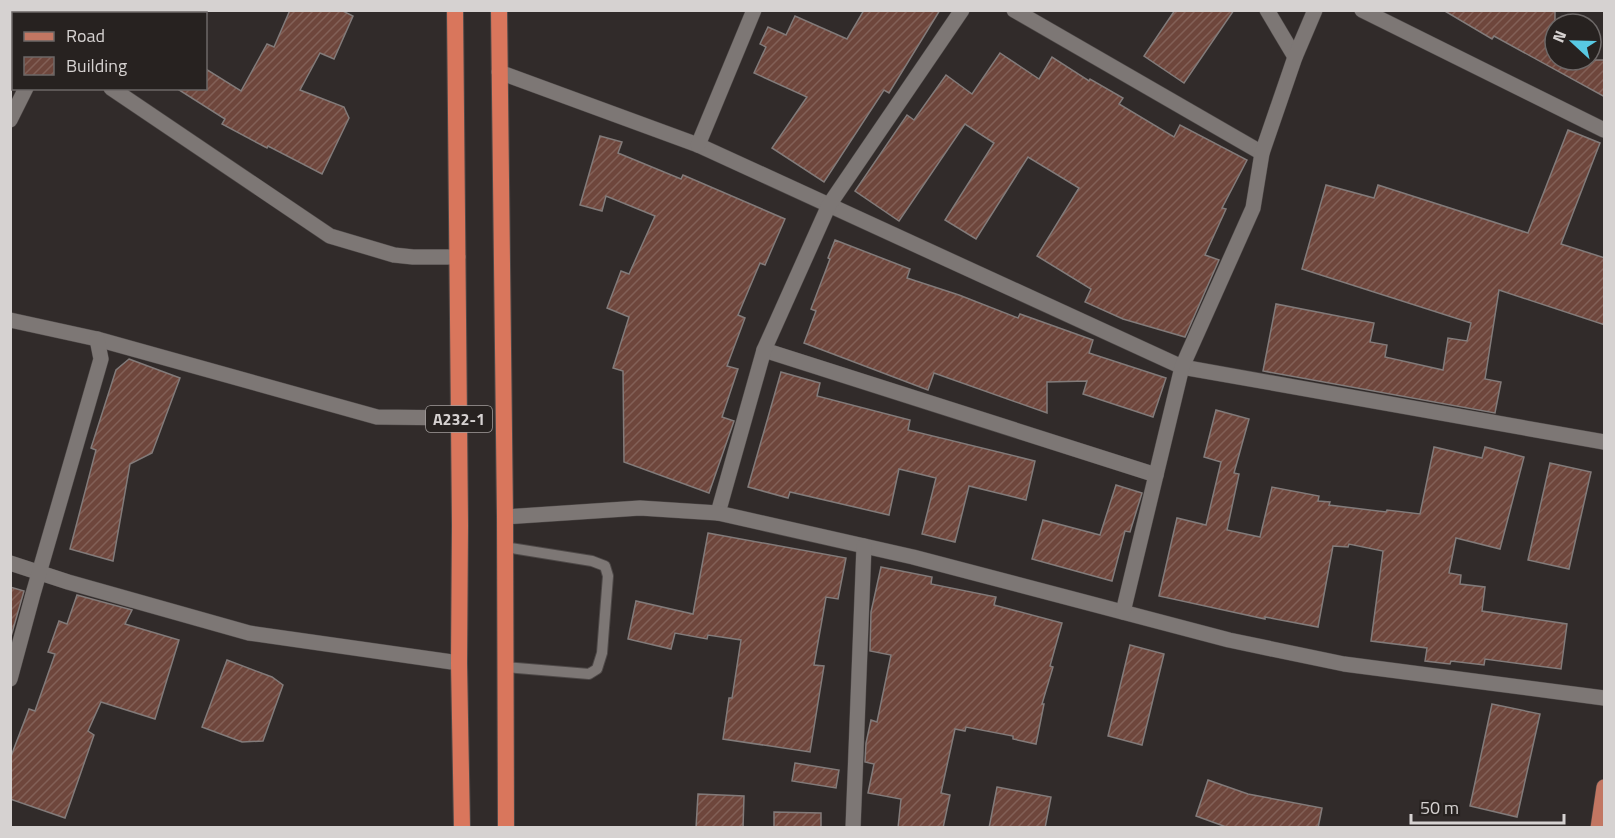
<svg xmlns="http://www.w3.org/2000/svg" width="1615" height="838" font-family="'Titillium Web',sans-serif">
<style>
.building{fill:url(#building-hatch);stroke:#827b7a;stroke-width:1.5}
.lines{fill:none;stroke-linecap:round;stroke-linejoin:round}
.service-casing{stroke:#4e4948;stroke-width:12}
.minor-casing{stroke:#4e4948;stroke-width:16}
.primary-casing{stroke:#4e4948;stroke-width:16}
.trunk-casing{stroke:#4e4948;stroke-width:18}
.service{stroke:#7d7775;stroke-width:10}
.minor{stroke:#7d7775;stroke-width:15}
.primary{stroke:#c27662;stroke-width:15}
.trunk{stroke:#d9765c;stroke-width:16}
.labels{text-anchor:middle;dominant-baseline:central;stroke-width:6;stroke-linejoin:round;paint-order:stroke}
.shield{fill:#272220;stroke:#a29d9c;stroke-width:1.5}
.shield-label{font-size:16px;font-weight:bold;fill:#d6d2d1}
</style>
<defs>
<pattern id="building-hatch" width="6" height="6" patternUnits="userSpaceOnUse" patternTransform="scale(1.5)"><rect width="6" height="6" fill="#6e463c"/><path d="M-1 1l2-2M0 6l6-6M5 7l2-2" fill="none" stroke="#826057"/></pattern>
</defs>
<rect width="100%" height="100%" fill="#312b2a"/>
<!-- building -->
<g class="building">
<polygon points="290,10 341,10 353,16 334,59 320,53 300,90 344,107 349,118 322,174 268,146 267,148 222,124 225,119 176,88 206,88 206,69 241,91 267,44 274,47"/>
<polygon points="864,10 940,10 889,93 884,90 824,182 772,148 807,97 754,73 766,47 760,44 768,27 786,35 795,16 847,39"/>
<polygon points="1175,10 1234,10 1184,83 1144,56"/>
<polygon points="1443,10 1555,10 1555,60 1605,60 1605,97 1494,36 1492,39"/>
<polygon points="1000,53 1039,79 1052,57 1089,81 1090,79 1123,98 1119,104 1174,137 1180,125 1247,160 1222,208 1226,209 1205,255 1219,260 1185,337 1123,319 1085,302 1091,289 1037,256 1079,188 1028,157 976,239 945,220 994,143 965,124 899,221 855,191 907,115 914,120 946,75 972,94"/>
<polygon points="1568,130 1600,143 1561,244 1605,258 1605,325 1499,290 1485,379 1501,382 1495,413 1263,371 1276,304 1374,323 1370,342 1387,345 1385,357 1443,370 1448,338 1467,341 1471,323 1302,269 1326,185 1374,198 1378,185 1528,233"/>
<polygon points="600,136 622,142 618,153 681,179 683,175 785,219 765,265 760,263 738,315 745,318 727,366 738,369 722,417 734,421 709,493 624,462 623,371 613,368 629,317 607,308 621,271 629,274 655,216 606,196 602,211 580,205"/>
<polygon points="835,240 910,269 907,278 959,295 1018,318 1020,314 1093,340 1089,353 1166,378 1153,417 1083,394 1087,381 1047,382 1047,413 934,373 928,390 804,343 816,311 811,309 830,259 828,258"/>
<polygon points="129,359 180,378 152,453 130,464 113,561 70,549 96,450 91,448 116,370"/>
<polygon points="781,372 820,383 817,396 910,420 908,430 1035,461 1026,500 969,486 955,542 922,534 936,478 899,469 889,515 790,492 788,498 748,487"/>
<polygon points="1216,410 1249,419 1234,473 1239,474 1227,530 1260,537 1272,487 1319,496 1318,501 1330,502 1329,505 1386,512 1387,510 1420,514 1434,447 1482,458 1485,447 1524,457 1500,549 1456,538 1449,573 1461,575 1460,584 1485,587 1482,611 1567,624 1561,669 1485,659 1484,665 1451,661 1450,664 1425,661 1427,648 1371,641 1383,551 1349,544 1348,547 1333,546 1318,627 1265,617 1265,619 1159,596 1177,518 1206,525 1221,462 1204,457"/>
<polygon points="1550,463 1591,472 1569,569 1528,560"/>
<polygon points="1116,485 1142,493 1130,532 1125,531 1112,581 1032,559 1043,520 1100,535"/>
<polygon points="708,533 846,558 838,599 826,597 814,665 824,666 810,752 723,739 729,698 732,698 741,640 708,635 707,639 675,633 671,649 628,639 636,601 693,614"/>
<polygon points="881,567 932,577 931,584 996,597 994,605 1062,623 1050,666 1053,667 1042,704 1044,704 1036,744 1013,739 1013,736 966,727 965,731 955,729 941,793 950,795 943,828 898,828 901,799 868,793 874,764 865,762 866,743 871,720 877,722 891,655 870,651 871,612"/>
<polygon points="10,587 24,591 10,640"/>
<polygon points="77,595 132,610 125,624 179,640 155,719 101,702 88,731 94,735 65,818 10,799 10,759 29,709 35,711 55,654 48,652 59,621 67,624"/>
<polygon points="1130,645 1164,654 1142,745 1108,736"/>
<polygon points="227,660 272,677 283,685 263,741 242,742 202,727"/>
<polygon points="1492,704 1540,714 1517,817 1470,806"/>
<polygon points="795,763 839,770 836,788 792,781"/>
<polygon points="1208,780 1248,794 1322,808 1318,828 1229,828 1196,816"/>
<polygon points="997,787 1051,797 1045,828 989,828"/>
<polygon points="698,794 744,796 743,828 696,828"/>
<polygon points="774,812 821,813 821,828 774,828"/>
</g>
<g class="lines">
<defs>
<polyline id="service" points="505,547 592,561 605,566 608,576 602,653 597,669 589,674 506,667"/>
<g id="minor">
<polyline points="1014,10 1262,153"/>
<polyline points="1267,10 1295,57"/>
<polyline points="1362,10 1604,130"/>
<polyline points="70,14 72,10"/>
<polyline points="10,20 14,22"/>
<polyline points="499,72 698,145 1182,367 1604,442"/>
<polyline points="111,88 330,236 394,255 413,257 458,257"/>
<polyline points="10,120 26,88"/>
<polyline points="698,145 754,10"/>
<polyline points="10,320 97,339 377,417 459,418"/>
<polyline points="764,350 1156,475"/>
<polyline points="718,513 764,350 829,205 962,10"/>
<polyline points="505,517 640,508 718,513 913,557 1229,640 1344,664 1604,698"/>
<polyline points="10,563 68,582 249,633 459,663"/>
<polyline points="1123,612 1182,367 1253,208 1262,153 1295,57 1315,10"/>
<polyline points="10,679 33,594 101,359 97,339"/>
<polyline points="853,828 864,546"/>
</g>
<polyline id="primary" points="1598,828 1604,787"/>
<g id="trunk">
<polyline points="455,10 460,525 459,663 462,828"/>
<polyline points="499,10 505,517 506,828"/>
</g>
</defs>
<!-- service casing -->
<use href="#service" class="service-casing"/>
<!-- minor casing -->
<use href="#minor" class="minor-casing"/>
<!-- primary casing -->
<use href="#primary" class="primary-casing"/>
<!-- trunk casing -->
<use href="#trunk" class="trunk-casing"/>
<!-- service -->
<use href="#service" class="service"/>
<!-- minor -->
<use href="#minor" class="minor"/>
<!-- primary -->
<use href="#primary" class="primary"/>
<!-- trunk -->
<use href="#trunk" class="trunk"/>
</g>
<g class="labels">
<!-- shield labels -->
<rect class="shield" x="426" y="406" width="66" height="26" rx="4.5"/>
<g class="shield-label">
<text x="459" y="419">A232-1</text>
</g>
</g>
<!-- border -->
<rect width="1615" height="838" fill="none" stroke="#d6d2d1" stroke-width="24"/>
<!-- legend -->
<rect x="12" y="12" width="195" height="78" fill="#272220" stroke="#6d6867" stroke-width="1.5"/>
<rect x="24" y="32" width="30" height="9" fill="#c27662" stroke="#6d6867" stroke-width="1.5"/>
<text x="66" y="42" font-size="18" fill="#d6d2d1">Road</text>
<rect x="24" y="57" width="30" height="18" fill="url(#building-hatch)" stroke="#6d6867" stroke-width="1.5"/>
<text x="66" y="72" font-size="18" fill="#d6d2d1">Building</text>
<!-- north arrow -->
<g transform="translate(1573 42) rotate(292)"><circle r="28" fill="#272220" stroke="#6d6867" stroke-width="1.5"/>
<path d="M0-4.5L10 22L0 15L-10 22Z" fill="#58c9e3"/>
<text y="-9" font-size="16" font-weight="bold" text-anchor="middle" fill="#d6d2d1">N</text>
</g>
<!-- scale -->
<path d="M1411 814v9h153v-9" fill="none" stroke="#d6d2d1" stroke-width="3"/>
<text x="1420" y="814" font-size="18" fill="#d6d2d1" stroke="#272220" stroke-width="4.5" paint-order="stroke">50 m</text>
</svg>
